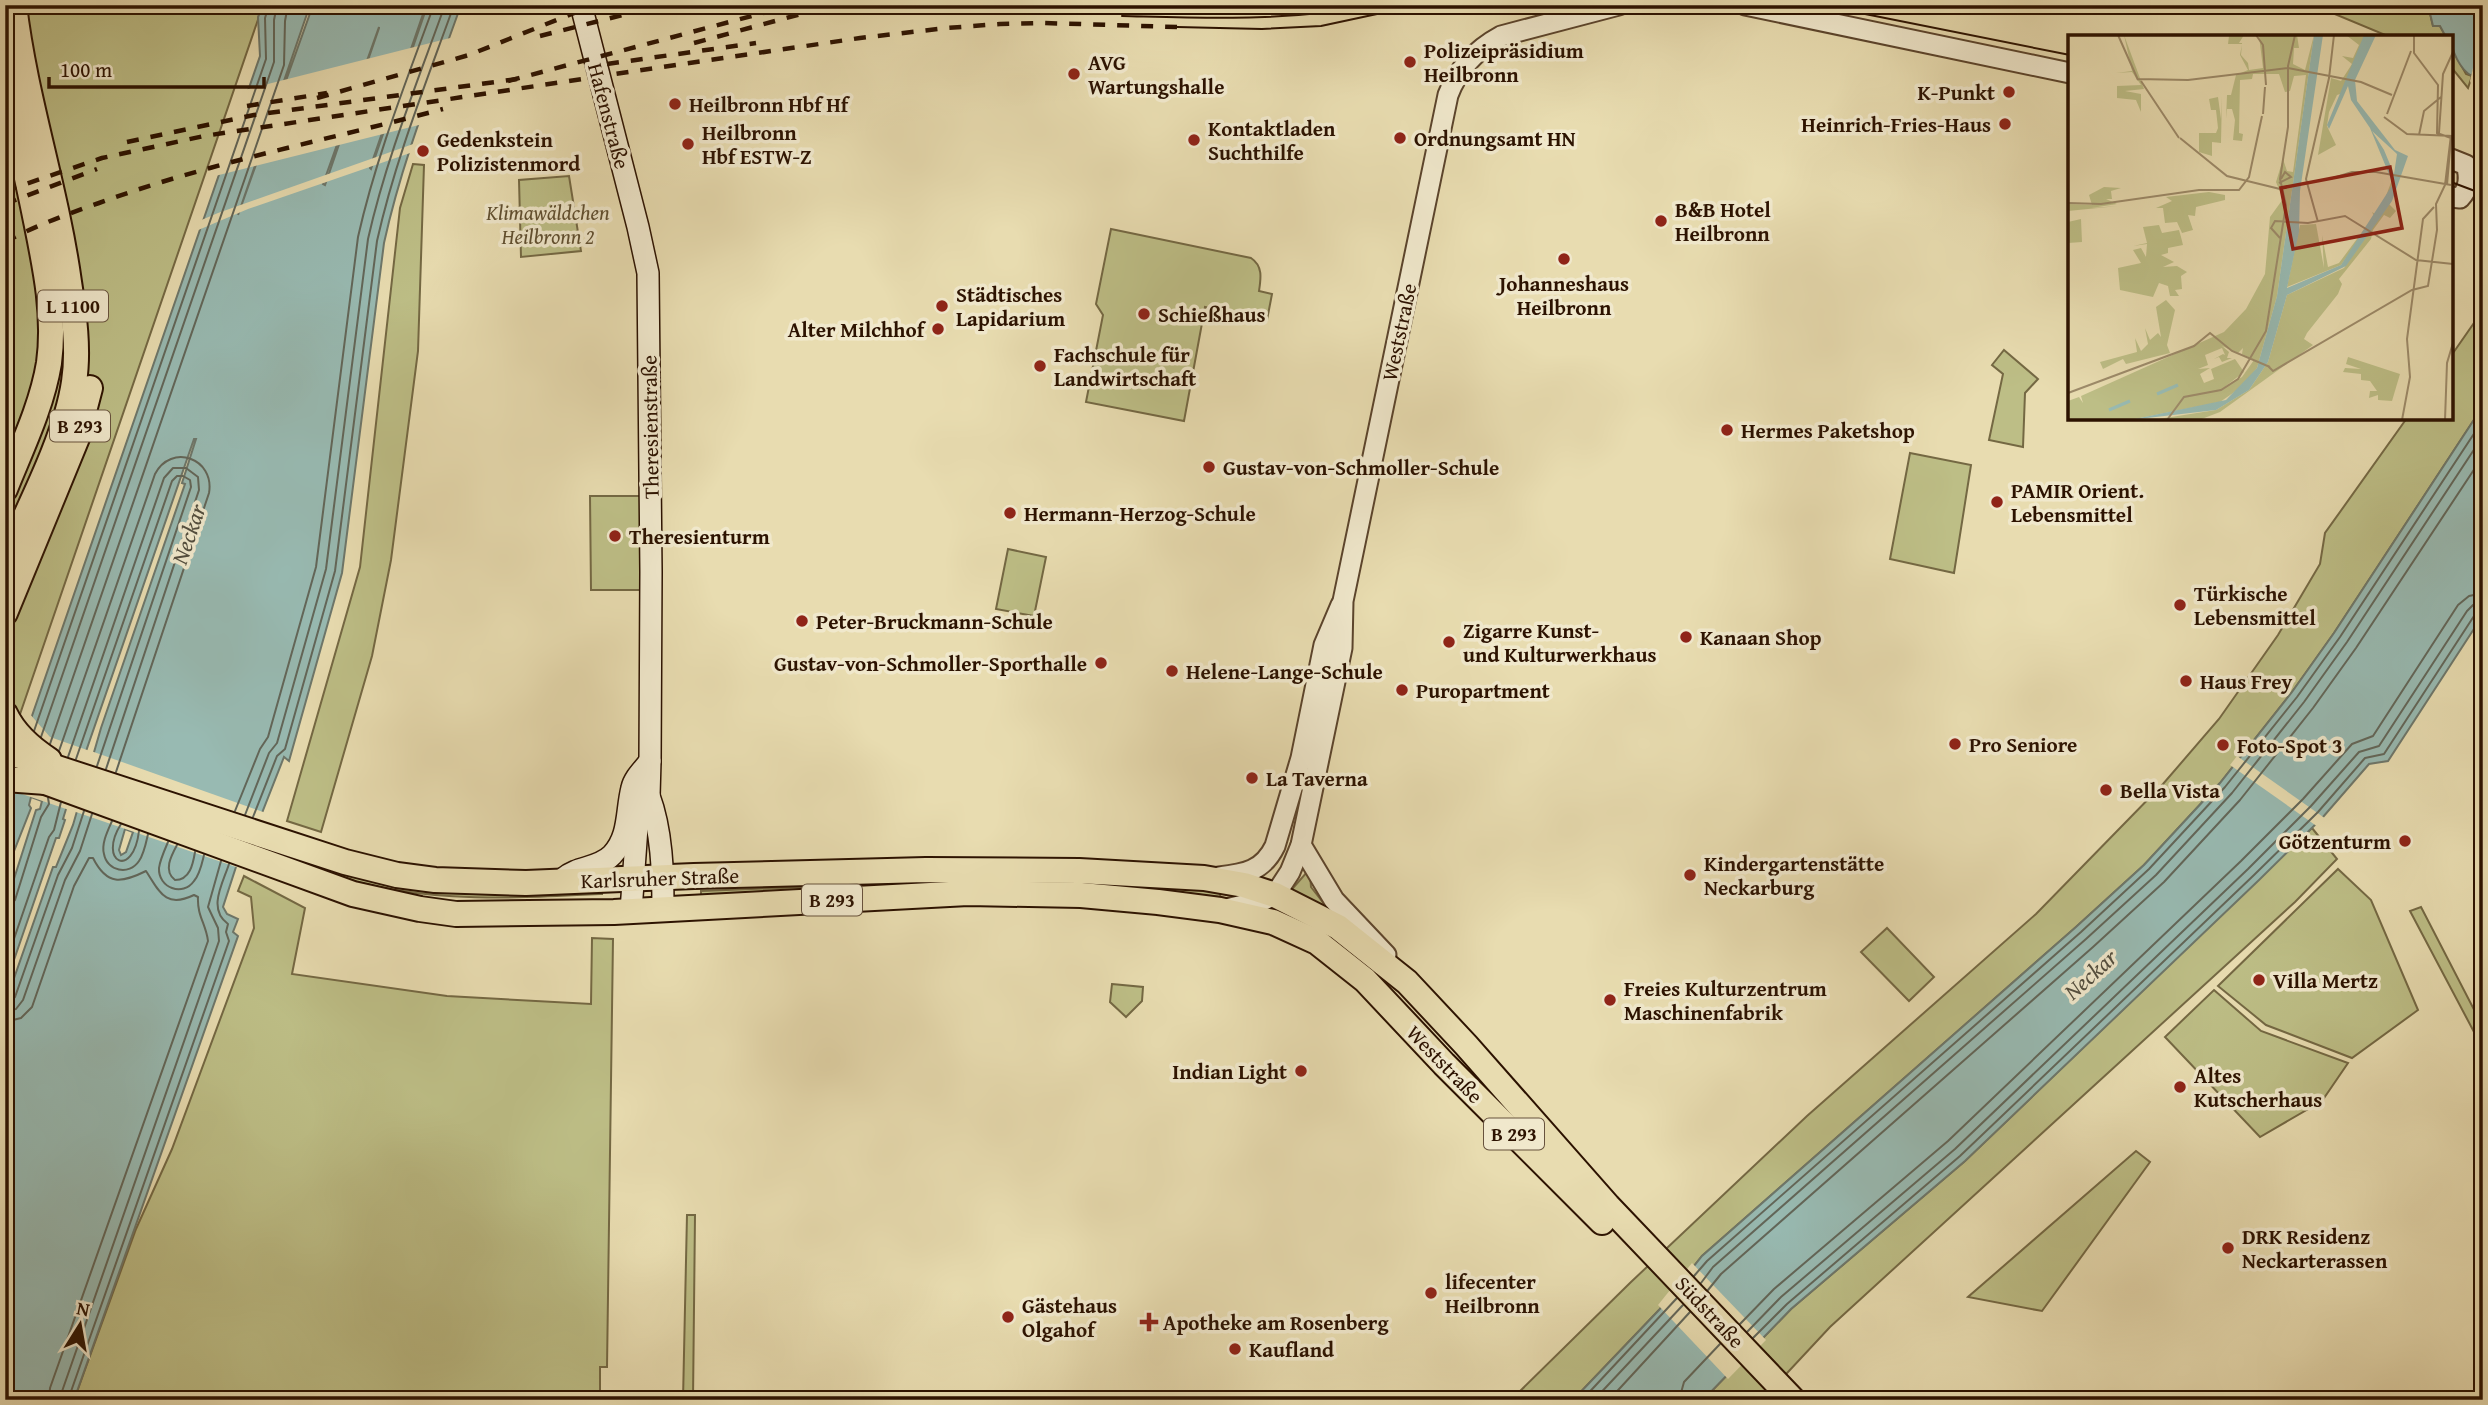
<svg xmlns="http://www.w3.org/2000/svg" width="2488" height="1405" font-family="'Gentium Book Plus',serif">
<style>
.green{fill:#bdbe86;stroke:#746843;stroke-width:2}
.water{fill:#98bab2;stroke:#6d776b;stroke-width:2;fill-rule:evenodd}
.pier{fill:#e8dcb0}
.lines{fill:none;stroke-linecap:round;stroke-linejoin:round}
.shore{stroke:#626659;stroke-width:2}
.tertiary-casing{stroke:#5b442c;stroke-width:23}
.secondary-casing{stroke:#2c1200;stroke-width:24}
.primary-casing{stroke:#2c1200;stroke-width:28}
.tertiary{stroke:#f0e8cc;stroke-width:19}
.secondary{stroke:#f0e8cc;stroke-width:21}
.primary{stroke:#e8dcb0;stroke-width:24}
.tram{stroke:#2c1200;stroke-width:2}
.rail{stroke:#2c1200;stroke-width:4.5;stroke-dasharray:12 12;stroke-linecap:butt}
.poi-dot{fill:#8f2418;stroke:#f0e8cc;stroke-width:2.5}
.labels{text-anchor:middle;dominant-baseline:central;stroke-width:7;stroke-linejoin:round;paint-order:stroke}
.shield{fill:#f0e8cc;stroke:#67523d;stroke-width:2}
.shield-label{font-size:19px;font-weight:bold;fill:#2c1200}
.poi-label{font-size:21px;font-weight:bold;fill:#2c1200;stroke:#f0e8cc;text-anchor:start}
.street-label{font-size:21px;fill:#2c1200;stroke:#f0e8cc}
.park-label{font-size:21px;font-style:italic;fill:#5f4e2f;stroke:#f0e8cc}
.water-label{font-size:23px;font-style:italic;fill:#524d3e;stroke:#f0e8cc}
.inset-river{fill:none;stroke:#98bab2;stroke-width:3.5}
.inset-road{fill:none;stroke:#9d8b6a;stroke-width:2}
.view{fill:#8f2418;fill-opacity:0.15;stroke:#8f2418;stroke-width:3.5}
.inset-edge{fill:none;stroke:#2c1200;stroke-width:3.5}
</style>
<rect width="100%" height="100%" fill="#e8dcb0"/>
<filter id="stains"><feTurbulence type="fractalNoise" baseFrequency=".00286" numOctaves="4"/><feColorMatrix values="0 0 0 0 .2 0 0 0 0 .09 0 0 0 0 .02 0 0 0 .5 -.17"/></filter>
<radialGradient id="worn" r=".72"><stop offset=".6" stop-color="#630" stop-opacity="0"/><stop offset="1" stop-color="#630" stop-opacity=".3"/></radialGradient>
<!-- green -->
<g class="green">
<polygon points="5,5 263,5 5,758"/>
<polygon points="2323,5 2428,5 2433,26 2440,26 2446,37 2390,37 2325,10"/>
<polygon points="2451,47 2466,74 2472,76 2468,88 2451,67"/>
<polygon points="413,164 424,165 418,351 391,560 372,656 321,832 287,821 360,567 400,208"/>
<polygon points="569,176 581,251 521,257 519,180"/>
<path d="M1111 229 1251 258C1263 266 1261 278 1259 291L1272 294 1267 320 1205 307 1184 421 1086 402 1103 315 1096 304Z"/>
<polygon points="2483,310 2483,406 2334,633 2292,692 2220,783 2144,865 2076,927 1702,1256 1659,1310 1573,1400 1511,1400 1631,1282 1807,1116 2036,914 2163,784 2219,719 2278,635 2320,564 2325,533 2407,418 2451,418 2451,356"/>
<polygon points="2004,350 2038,379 2025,393 2023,447 1989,440 2003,374 1992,365"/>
<polygon points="1910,453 1971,465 1954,573 1890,559"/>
<polygon points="590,496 640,496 641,590 591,590"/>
<polygon points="1008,549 1046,557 1034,616 996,609"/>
<polygon points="2312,828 2337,859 2295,902 1830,1327 1762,1400 1703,1400 1791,1309 1965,1161"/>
<path d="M310 862 379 883 421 889 602 888V894C501 899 405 904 309 867Z"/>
<polygon points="2338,869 2371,900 2418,1010 2352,1058 2266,1025 2218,986"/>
<polygon points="1307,872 1310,874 1311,887 1328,909 1292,892 1293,888"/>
<polygon points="244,876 305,908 292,974 447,996 591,1004 592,938 613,939 607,1367 600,1367 600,1400 74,1400 136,1229 172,1149 254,928 251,897 238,891"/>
<polygon points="1043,878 1221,888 1220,897 1089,883 701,897 701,891"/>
<polygon points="2421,907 2483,1027 2483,1049 2410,911"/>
<polygon points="1887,928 1934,977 1909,1001 1861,952"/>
<polygon points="1112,984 1143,987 1142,1001 1126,1017 1110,1002"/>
<polygon points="2214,990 2261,1031 2348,1063 2322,1101 2260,1137 2165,1037"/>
<polygon points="2136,1151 2150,1162 2042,1311 1968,1297"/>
<polygon points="687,1215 695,1215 693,1400 683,1400"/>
</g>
<!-- water -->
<g class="water">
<path d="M263 5H310L238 215 313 5H461C433 84 402 161 384 243L342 573 289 761 284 757 258 823 236 867 223 907 227 914 238 919 233 932 238 936 74 1400H5V1004L53 867H56L73 825 101 728 185 484 182 483 196 439H194L66 809 63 819 65 820 59 838H56L5 986V907L36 810 40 809 42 801 31 797 29 805 31 808 5 874V794L260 56 258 17ZM423 14 424 15 371 169 370 168ZM379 27V28L325 185 323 184ZM125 829 133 832 126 852 121 855 119 850Z"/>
<path d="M2428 5H2472L2483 40 2472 76C2460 70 2451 50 2451 37H2446L2440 26H2433Z"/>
<polygon points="2483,406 2483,615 2388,761 2369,764 2323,817 2259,880 1965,1161 1791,1309 1703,1400 1573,1400 1659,1310 1702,1256 2076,927 2144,865 2220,783 2292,692 2334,633"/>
</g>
<!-- pier -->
<g class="pier">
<polygon points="2481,33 2483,34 2483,108 2480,106 2470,81"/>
<polygon points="454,37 423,124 215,176 244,90"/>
<polygon points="416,143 413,152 248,209 196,231 199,221 218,213"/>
<polygon points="29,713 50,737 90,751 69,810 22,794 5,794 5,783"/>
<polygon points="91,751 266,813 239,868 73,811"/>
<polygon points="2237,756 2326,819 2318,827 2230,765"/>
<polygon points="1692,1263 1766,1340 1728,1379 1658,1305"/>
</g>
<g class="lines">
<!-- shore -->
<g class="shore">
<polyline points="34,731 266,59 265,18 269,5"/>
<polyline points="41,737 274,62 274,20 277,5"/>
<polyline points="50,744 284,65 285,21 288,5"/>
<path d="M59 751 155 474C171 443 215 458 209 493L116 772"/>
<polyline points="68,757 164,478 173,468 186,468 198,477 199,490 106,769"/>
<polyline points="76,759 172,481 177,476 183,476 190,480 191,487 97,766"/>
<path d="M235 811 260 749 268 737 316 567 358 237C376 157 406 82 434 5"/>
<path d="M245 815 269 753 277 743 326 569 368 239C386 159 417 83 445 5"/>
<path d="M253 817 277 756 285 749 335 571 377 241C395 160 426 83 454 5"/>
<path d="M112 821C108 830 101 844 104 854 107 871 129 876 139 861 144 854 146 843 148 834"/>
<path d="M121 824C97 862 133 880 139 831"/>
<path d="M168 842C165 849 160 860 159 868 158 888 183 897 194 881 200 874 202 863 204 855"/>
<path d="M177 845C171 856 163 871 175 880 190 880 193 864 195 852"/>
<polyline points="5,905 11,904 15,900 41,817 49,804 48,798"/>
<polyline points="5,965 49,837 54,830 61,802"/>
<polyline points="5,1002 11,1001 15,997 58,875 72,848 84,811"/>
<polyline points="5,1011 16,1009 23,1000 65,880 80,851 92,814"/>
<path d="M5 1022 21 1018 32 1007 74 886 89 858H93C107 886 122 883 146 871 159 891 165 909 194 895L198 897C197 916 206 924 208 941L50 1388 49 1400"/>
<polyline points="1694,1276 1707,1261 2081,932 2149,869 2225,787 2297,697 2340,637 2483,420"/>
<polyline points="1701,1283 1713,1267 2086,939 2156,875 2232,793 2304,702 2347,642 2483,436"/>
<polyline points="1708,1290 1721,1274 2093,947 2164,882 2240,800 2313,708 2356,648 2483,456"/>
<polyline points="1740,1324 1774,1289 1948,1141 2241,861 2303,799 2352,744 2373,736 2458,605 2469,596 2483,593"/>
<polyline points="1747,1332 1781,1297 1955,1149 2248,869 2311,806 2359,752 2379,746 2467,611 2473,605 2483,604"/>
<polyline points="1753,1338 1787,1304 1960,1156 2254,875 2318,812 2365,758 2384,754 2474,616 2483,613"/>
<polyline points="59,1400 219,941 218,928 208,907 221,861"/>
<path d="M68 1400 229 941 226 932 228 924C207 909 223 883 229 864"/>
<polyline points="1582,1400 1677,1298"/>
<polyline points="1594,1400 1683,1305"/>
<polyline points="1609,1400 1690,1312"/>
<polyline points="1679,1400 1684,1382 1720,1344"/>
</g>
<defs>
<g id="tertiary">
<polyline points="1745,5 2070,73"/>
<path d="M2451 159 2466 165C2470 177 2469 189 2460 198L2451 197"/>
<polyline points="1301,845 1334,900 1386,955"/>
<path d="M1219 877C1245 874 1263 871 1275 846L1301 758 1324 645 1341 605"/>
<path d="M1275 895 1290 872 1301 845 1342 648 1343 601 1448 95C1458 69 1477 49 1501 36L1619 5"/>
<polyline points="1222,910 1264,900 1275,895"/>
</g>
<g id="secondary">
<polyline points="581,5 638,227 648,273 651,572 650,761 649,796 637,827 631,911"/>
<path d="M649 796C662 831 663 872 663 909"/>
<path d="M564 878C578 866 598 869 612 855 630 836 626 811 632 788 634 778 644 769 650 761"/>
</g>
<g id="primary">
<path d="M5 81C15 124 25 167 34 211 44 261 56 312 49 363 42 406 21 449 5 489"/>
<path d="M5 561C28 509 66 438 74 382 79 350 74 314 69 282 56 188 25 99 14 5"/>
<polyline points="5,613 77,438 90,388"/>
<path d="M5 714C14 733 32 749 49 760"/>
<polyline points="5,751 345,862 397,875 435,880 526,883 694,876 926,870 1079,871 1204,878 1244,885 1275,895 1338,927 1407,982 1466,1045 1608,1206 1793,1400"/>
<polyline points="29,776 353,894 420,909 456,914 614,912 968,893 1081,895 1158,902 1220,910 1273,922 1317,942 1365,980 1444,1064 1602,1222"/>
<polyline points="5,779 46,782"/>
</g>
</defs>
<!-- tertiary casing -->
<use href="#tertiary" class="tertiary-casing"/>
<!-- secondary casing -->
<use href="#secondary" class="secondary-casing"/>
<!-- primary casing -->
<use href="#primary" class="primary-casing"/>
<!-- tertiary -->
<use href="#tertiary" class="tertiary"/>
<!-- secondary -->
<use href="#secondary" class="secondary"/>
<!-- primary -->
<use href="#primary" class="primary"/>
<!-- tram -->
<g class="tram">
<polyline points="1820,5 2070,55"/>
<polyline points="1406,12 1448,14 1496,5"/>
<path d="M1122 16C1205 18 1288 22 1370 5"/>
<polyline points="1177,27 1262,29 1321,26 1419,5"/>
<polyline points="2451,182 2483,194"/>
</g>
<!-- rail -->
<g class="rail">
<polyline points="540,36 662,5"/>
<polyline points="694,43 834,5"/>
<polyline points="607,64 756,43"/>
<polyline points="508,81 793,5"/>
<polyline points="317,98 469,55 594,5"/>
<polyline points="247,106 327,93"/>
<polyline points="127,142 254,115 517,79"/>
<polyline points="5,191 102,158 204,136 642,70 860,38 947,28 1000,24 1044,23 1177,27"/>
<polyline points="5,204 97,169"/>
<path d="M5 242C35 226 67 214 99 203 211 162 328 140 443 109"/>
</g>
</g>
<!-- markers -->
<g class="poi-dot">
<circle cx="1410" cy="62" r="7"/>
<circle cx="1074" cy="74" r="7"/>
<circle cx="2009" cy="92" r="7"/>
<circle cx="675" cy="104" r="7"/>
<circle cx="2005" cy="124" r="7"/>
<circle cx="1400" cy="138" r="7"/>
<circle cx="1194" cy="140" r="7"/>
<circle cx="688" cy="144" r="7"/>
<circle cx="423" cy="151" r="7"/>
<circle cx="1661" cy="221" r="7"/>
<circle cx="1564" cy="259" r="7"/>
<circle cx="942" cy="306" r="7"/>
<circle cx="1144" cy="314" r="7"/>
<circle cx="938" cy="329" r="7"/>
<circle cx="1040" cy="366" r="7"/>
<circle cx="1727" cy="430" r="7"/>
<circle cx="1209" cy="467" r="7"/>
<circle cx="1997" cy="502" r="7"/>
<circle cx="1010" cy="513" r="7"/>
<circle cx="615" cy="536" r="7"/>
<circle cx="2180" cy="605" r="7"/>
<circle cx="802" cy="621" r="7"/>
<circle cx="1686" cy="637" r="7"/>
<circle cx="1449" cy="642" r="7"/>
<circle cx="1101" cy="663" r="7"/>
<circle cx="1172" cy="671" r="7"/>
<circle cx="2186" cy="681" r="7"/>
<circle cx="1402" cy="690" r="7"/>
<circle cx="1955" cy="744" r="7"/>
<circle cx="2223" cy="745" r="7"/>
<circle cx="1252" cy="778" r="7"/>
<circle cx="2106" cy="790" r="7"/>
<circle cx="2405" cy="841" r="7"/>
<circle cx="1690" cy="875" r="7"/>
<circle cx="2259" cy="980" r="7"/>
<circle cx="1610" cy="1000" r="7"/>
<circle cx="1301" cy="1071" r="7"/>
<circle cx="2180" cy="1087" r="7"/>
<circle cx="2228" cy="1248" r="7"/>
<circle cx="1431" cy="1293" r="7"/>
<circle cx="1008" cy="1317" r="7"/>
<path d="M1145.5 1311.5h7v7h7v7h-7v7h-7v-7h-7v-7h7z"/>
<circle cx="1235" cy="1349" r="7"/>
</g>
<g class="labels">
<!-- shield labels -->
<g class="shield">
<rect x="38" y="290.5" width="70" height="31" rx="5"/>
<rect x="50" y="410.5" width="60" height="31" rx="5"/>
<rect x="802" y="884.5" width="60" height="31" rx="5"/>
<rect x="1484" y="1118.5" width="60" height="31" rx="5"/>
</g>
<g class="shield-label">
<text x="73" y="306">L 1100</text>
<text x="80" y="426">B 293</text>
<text x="832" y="900">B 293</text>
<text x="1514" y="1134">B 293</text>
</g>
<!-- poi labels -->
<g class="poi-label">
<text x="1424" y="50">Polizeipräsidium<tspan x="1424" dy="24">Heilbronn</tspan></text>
<text x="1088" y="62">AVG<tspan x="1088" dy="24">Wartungshalle</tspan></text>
<text x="1995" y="92" text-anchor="end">K-Punkt</text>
<text x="689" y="104">Heilbronn Hbf Hf</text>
<text x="1991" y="124" text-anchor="end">Heinrich-Fries-Haus</text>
<text x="1208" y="128">Kontaktladen<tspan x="1208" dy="24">Suchthilfe</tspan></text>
<text x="702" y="132">Heilbronn<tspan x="702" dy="24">Hbf ESTW-Z</tspan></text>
<text x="1414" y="138">Ordnungsamt HN</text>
<text x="437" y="139">Gedenkstein<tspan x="437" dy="24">Polizistenmord</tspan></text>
<text x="1675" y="209">B&amp;B Hotel<tspan x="1675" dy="24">Heilbronn</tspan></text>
<text x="1564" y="283" text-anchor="middle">Johanneshaus<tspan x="1564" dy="24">Heilbronn</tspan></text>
<text x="956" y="294">Städtisches<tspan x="956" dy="24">Lapidarium</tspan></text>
<text x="1158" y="314">Schießhaus</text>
<text x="924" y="329" text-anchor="end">Alter Milchhof</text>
<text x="1054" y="354">Fachschule für<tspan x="1054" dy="24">Landwirtschaft</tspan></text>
<text x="1741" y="430">Hermes Paketshop</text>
<text x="1223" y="467">Gustav-von-Schmoller-Schule</text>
<text x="2011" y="490">PAMIR Orient.<tspan x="2011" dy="24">Lebensmittel</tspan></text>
<text x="1024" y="513">Hermann-Herzog-Schule</text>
<text x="629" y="536">Theresienturm</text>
<text x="2194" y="593">Türkische<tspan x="2194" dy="24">Lebensmittel</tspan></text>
<text x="816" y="621">Peter-Bruckmann-Schule</text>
<text x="1463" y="630">Zigarre Kunst-<tspan x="1463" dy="24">und Kulturwerkhaus</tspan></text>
<text x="1700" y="637">Kanaan Shop</text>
<text x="1087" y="663" text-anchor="end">Gustav-von-Schmoller-Sporthalle</text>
<text x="1186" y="671">Helene-Lange-Schule</text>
<text x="2200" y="681">Haus Frey</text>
<text x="1416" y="690">Puropartment</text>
<text x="1969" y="744">Pro Seniore</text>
<text x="2237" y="745">Foto-Spot 3</text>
<text x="1266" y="778">La Taverna</text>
<text x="2120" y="790">Bella Vista</text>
<text x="2391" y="841" text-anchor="end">Götzenturm</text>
<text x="1704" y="863">Kindergartenstätte<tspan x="1704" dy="24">Neckarburg</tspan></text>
<text x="2273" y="980">Villa Mertz</text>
<text x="1624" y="988">Freies Kulturzentrum<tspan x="1624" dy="24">Maschinenfabrik</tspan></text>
<text x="1287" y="1071" text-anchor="end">Indian Light</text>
<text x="2194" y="1075">Altes<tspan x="2194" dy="24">Kutscherhaus</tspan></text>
<text x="2242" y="1236">DRK Residenz<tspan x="2242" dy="24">Neckarterassen</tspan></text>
<text x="1445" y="1281">lifecenter<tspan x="1445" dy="24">Heilbronn</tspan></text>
<text x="1022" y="1305">Gästehaus<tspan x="1022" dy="24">Olgahof</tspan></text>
<text x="1163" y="1322">Apotheke am Rosenberg</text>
<text x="1249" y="1349">Kaufland</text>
</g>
<!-- street labels -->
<g class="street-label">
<text transform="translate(609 116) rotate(75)">Hafenstraße</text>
<text transform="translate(1399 332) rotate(-78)">Weststraße</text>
<text transform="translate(650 427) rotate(-91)">Theresienstraße</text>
<text transform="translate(660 878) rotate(-2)">Karlsruher Straße</text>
<text transform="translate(1445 1064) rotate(46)">Weststraße</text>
<text transform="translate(1710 1312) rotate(47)">Südstraße</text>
</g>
<!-- park labels -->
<g class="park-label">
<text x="548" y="212">Klimawäldchen<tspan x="548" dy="24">Heilbronn 2</tspan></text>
</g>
<!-- water labels -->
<g class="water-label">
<text transform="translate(188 534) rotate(-71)">Neckar</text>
<text transform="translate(2090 974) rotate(-42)">Neckar</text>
</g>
</g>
<!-- overview -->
<g transform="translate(2068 35)">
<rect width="385" height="385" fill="#e8dcb0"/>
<path d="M56 0 76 54 57 56 73 59V77L68 65 49 63V51L73 50 64 37 48 38 64 36ZM176 0 171 8H174L173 20 180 28 181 35 195 33 191 1 229 0 231 13H226L225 29 237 35 246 0 209 261 189 333 175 351 152 367 62 385H0V366L11 362 15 368 13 361 156 297 178 274 197 239 202 182 215 164 208 147 215 124 219 136 225 137 238 40 226 41 222 56 217 57 211 39H185L184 44 172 45 171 98 175 99 174 106 165 105 167 85 164 74H159L158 84 159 60H163L168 40 180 35 172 20 174 9H160L161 1ZM154 311 170 318 175 313 174 319 186 325 174 342 150 357 176 337 167 324 143 334 146 344 136 348 132 339 142 333 130 334 140 330 137 320 154 313 157 320 155 319 146 324 151 322 154 327 164 323H159L161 317ZM278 0 298 2 275 58 269 60 261 77 259 91 268 110 250 120 263 43 273 46 284 29 274 21 285 23 291 10ZM154 61 153 108 144 107V121L131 117V98H148L150 93 148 75H143L141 64 150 62 153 84ZM325 142V149L317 168 273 230 219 252 232 190 248 189 256 233 254 200 260 232 271 228 306 181 304 177 307 179 315 169ZM36 152 53 153 43 156 44 164H38L49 169 23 173 50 171 0 176V169L24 170 21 160ZM141 157 157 160V165L128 172 127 181 120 180 125 195 114 198 109 187 97 188 95 173H88L104 166 98 162ZM321 169 328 176 322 183 316 180 305 195 303 204 271 244 274 249 270 259 239 298 236 304 245 310 152 377 131 385H84L148 375 181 355 200 327 219 260 276 233ZM13 184 14 207 0 208V187ZM91 190 94 198 111 195 113 202 115 210 100 213V218L93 220 106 227 95 232 109 231 119 237 113 241 114 254 107 255 111 261H102L100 251 91 248 85 262 52 255 50 233 73 228 65 215 73 213 78 222 79 209 65 211 79 208 75 192ZM98 265 107 275 99 310 102 318 58 329 55 324 35 334 32 327 69 317 67 303 73 316 80 309 77 293 82 305 90 298 93 302 88 272ZM280 322 332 339 324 366 310 365V360L301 363 302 356H309L302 346 293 345V339L275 337 277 333 293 334 278 329Z" fill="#bdbe86" fill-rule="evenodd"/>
<path d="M246 0H255L232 156 231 197 219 253 273 230 325 149 302 93 283 65 280 51 261 94 259 90 296 0H308L287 45 289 66 327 115 340 121 324 166 278 231 219 260 200 327 181 355 148 375 62 385 158 365 189 333 209 261ZM304 96 329 119 326 139 316 115Z" fill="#98bab2" fill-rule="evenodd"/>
<path class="inset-river" d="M89 359 110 350M41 375 62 366"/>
<path class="inset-road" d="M50 0 70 45M188 0 195 10 198 50M346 0V18L370 50 369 98 383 103 379 150M70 44 120 45 220 33 293 47 324 60M73 46 111 103M195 79 197 52M319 79 343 16M316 82 339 99 385 101M371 98 375 39 385 17M351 100 356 76 373 62M112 103 159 141 212 154M262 144 284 137H308L383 150M211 148 223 142 217 137 213 144M0 168 33 169 131 155H171L181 142 194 81M250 187 238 144 261 43 266 0M212 203 203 193 207 186 240 188 277 181 348 225 385 229M200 331 205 336 344 255 360 251 369 195 368 169 377 150 383 100M0 358 126 311 142 298 164 316 202 332M99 385 116 362 153 355 170 344 198 296 218 170 212 144 220 92V31L227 0M334 385 342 342 339 304 355 184 366 172M377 385 379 328 385 308"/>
<path class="view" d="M322 132 334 193 225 214 213 153Z"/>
<rect width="385" height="385" class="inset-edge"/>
</g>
<!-- margin -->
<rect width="2488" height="1405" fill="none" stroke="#e8dcb0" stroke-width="28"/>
<rect x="7" y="7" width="2474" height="1391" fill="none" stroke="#2c1200" stroke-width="3.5"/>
<rect x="14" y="14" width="2460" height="1377" fill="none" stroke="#2c1200" stroke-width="2"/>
<!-- north arrow -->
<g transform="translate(80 1325) rotate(11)" stroke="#f0e8cc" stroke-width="5" paint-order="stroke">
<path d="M0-5L12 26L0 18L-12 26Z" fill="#2c1200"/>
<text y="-10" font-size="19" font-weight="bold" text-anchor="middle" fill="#2c1200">N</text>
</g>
<!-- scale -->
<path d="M49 77v10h215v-10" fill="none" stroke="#2c1200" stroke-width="3.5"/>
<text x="60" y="77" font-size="21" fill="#2c1200" stroke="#f0e8cc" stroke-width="5" paint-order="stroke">100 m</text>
<rect width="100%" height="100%" filter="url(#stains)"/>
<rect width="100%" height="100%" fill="url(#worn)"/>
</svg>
